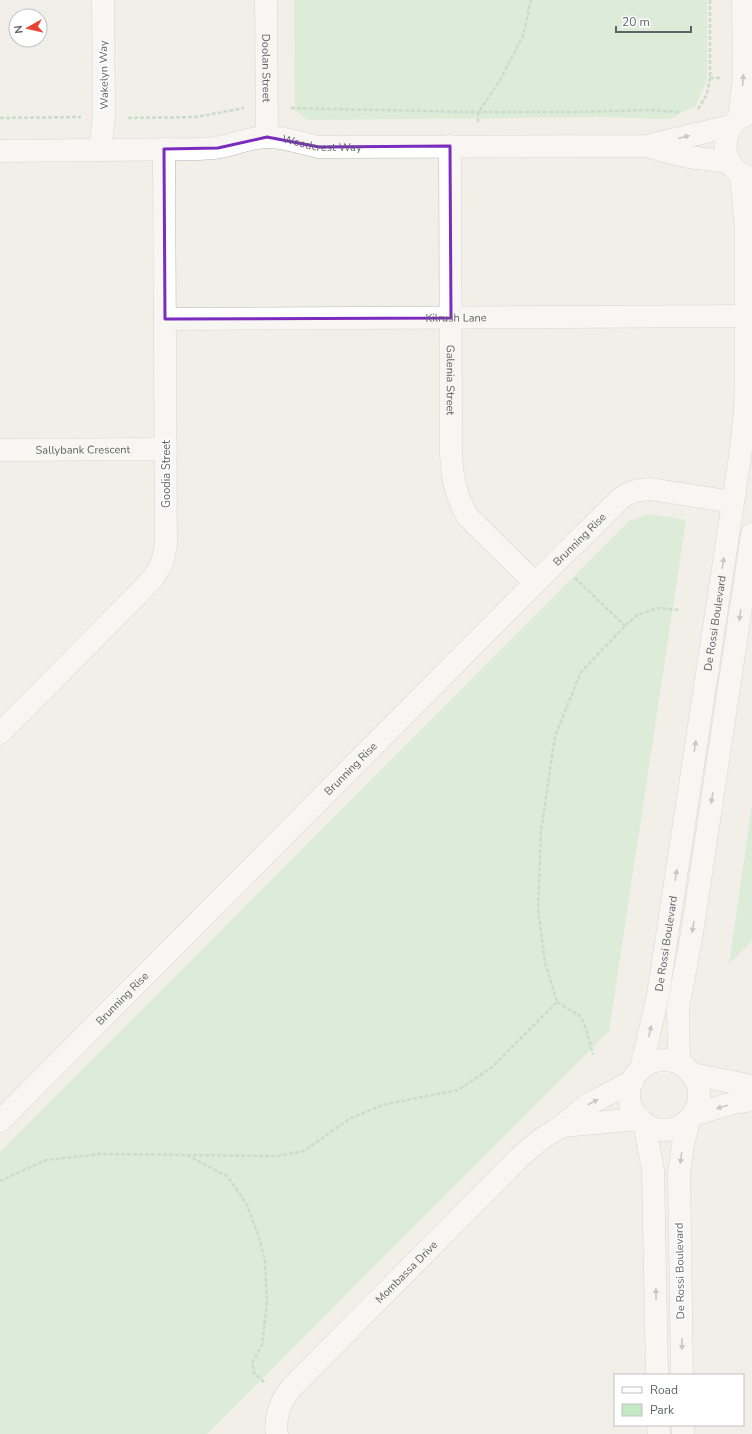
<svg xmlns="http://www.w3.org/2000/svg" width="752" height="1434" font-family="'Nunito Sans',sans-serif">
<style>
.green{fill:#c5e8c5}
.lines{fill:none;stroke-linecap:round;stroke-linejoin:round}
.street-casing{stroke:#b5b8bc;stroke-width:23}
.secondary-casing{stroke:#b6babf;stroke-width:23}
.path{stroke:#9cc7a9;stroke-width:2.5;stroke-dasharray:4 2;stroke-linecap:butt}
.street{stroke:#fff;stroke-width:22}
.secondary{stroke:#fff;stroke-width:22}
.oneway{fill:#979a9d}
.marked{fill:none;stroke:#7b2cbf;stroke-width:3;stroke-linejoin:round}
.labels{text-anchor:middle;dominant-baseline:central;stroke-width:3;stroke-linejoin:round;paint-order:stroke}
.street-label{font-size:11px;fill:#5f6368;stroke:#fff}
</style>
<rect width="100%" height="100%" fill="#f1efe8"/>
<!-- green -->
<g class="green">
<polygon points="294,0 707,0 707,79 696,105 670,119 597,117 307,120 295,110"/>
<polygon points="649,514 686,520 609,1031 207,1434 0,1434 0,1152 629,521"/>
<polygon points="752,806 752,941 729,964"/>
</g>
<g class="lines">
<defs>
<g id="street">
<path id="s1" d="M266 0 267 137"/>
<path id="s2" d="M450 146 451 455C453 480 455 495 468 517L535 583"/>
<polyline points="649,147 689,157 730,162"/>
<polyline points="100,150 104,117 103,0"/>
<path id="s3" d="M0 151 198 149C205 148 213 149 220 147 237 144 250 137 268 137 286 137 302 144 319 147L646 146 731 126"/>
<path id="s4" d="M165 319 746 316"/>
<path id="s5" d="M0 450 166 449"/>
<polyline points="0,733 138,594 153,578 162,563 166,545 164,149"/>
<polyline points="692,1074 752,1086"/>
<polyline points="693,1115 733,1103 752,1100"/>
<path id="s6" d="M0 1121 535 583 621 498C631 491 638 490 650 489L733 502"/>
<polyline points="562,1126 640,1119"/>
<path id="s7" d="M277 1434C274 1417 281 1400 292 1387L520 1157 541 1139 562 1126 587 1105 633 1081"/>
</g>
<g id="secondary">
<path d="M751 113C717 122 717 172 752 178"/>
<polyline points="739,118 744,78 743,0"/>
<circle cx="664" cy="1095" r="35"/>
<polyline points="679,1063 678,1008 692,933 752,534"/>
<path id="s8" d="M641 1069 658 995 741 450 745 410 746 376V229L741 174"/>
<polyline points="644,1123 653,1170 657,1375"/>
<polyline points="682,1375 679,1174 683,1145 689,1120"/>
<polyline points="658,1425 659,1434"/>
<polyline points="683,1425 683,1434"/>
</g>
</defs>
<!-- street casing -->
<use href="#street" class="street-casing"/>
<!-- secondary casing -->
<use href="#secondary" class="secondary-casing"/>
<!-- path -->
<g class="path">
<polyline points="710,0 710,78 720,78"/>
<polyline points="291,108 467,112 582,112 649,110 680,112"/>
<polyline points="698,109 707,94 710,78"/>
<polyline points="0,118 81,117"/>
<polyline points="128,118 196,117 244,108"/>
<polyline points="478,122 478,113 499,82 523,36 531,0"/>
<polyline points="575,578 625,626"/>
<polyline points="557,1002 580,1016 585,1026 593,1054"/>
<polyline points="187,1155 228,1177 247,1205 258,1234 265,1261 267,1303 262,1345 252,1363 254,1373 265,1383"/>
<polyline points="0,1181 46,1160 100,1154 278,1156 304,1151 349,1119 382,1105 458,1090 492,1067 557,1002 545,962 538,909 541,831 555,736 581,672 625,626 637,615 658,608 679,610"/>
</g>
<!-- street -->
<use href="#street" class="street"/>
<!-- secondary -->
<use href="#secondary" class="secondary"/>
</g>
<!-- one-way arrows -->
<defs><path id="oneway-solid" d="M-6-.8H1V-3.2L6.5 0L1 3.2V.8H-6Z"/></defs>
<g class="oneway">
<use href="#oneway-solid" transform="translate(743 80) rotate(-86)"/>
<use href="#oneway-solid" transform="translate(684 137) rotate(-14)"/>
<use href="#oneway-solid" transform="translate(723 563) rotate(-81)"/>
<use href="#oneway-solid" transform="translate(740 615) rotate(98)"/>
<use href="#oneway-solid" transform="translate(695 746) rotate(-81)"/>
<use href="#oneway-solid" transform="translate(712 798) rotate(99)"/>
<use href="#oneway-solid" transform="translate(676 875) rotate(-81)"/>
<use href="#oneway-solid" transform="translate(693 927) rotate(99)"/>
<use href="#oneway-solid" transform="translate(650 1031) rotate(-77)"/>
<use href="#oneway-solid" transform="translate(593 1102) rotate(-28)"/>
<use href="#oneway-solid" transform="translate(722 1107) rotate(164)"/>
<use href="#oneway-solid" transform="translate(681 1158) rotate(97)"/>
<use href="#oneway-solid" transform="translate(656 1294) rotate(-91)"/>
<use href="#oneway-solid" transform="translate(682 1344) rotate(89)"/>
</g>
<!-- marked area -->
<path d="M0 0H752V1434H0ZM267 137 319 147 450 146 451 318 165 319 164 149 218 148Z" fill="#f1efe8" fill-opacity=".55" fill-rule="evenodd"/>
<path class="marked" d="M267 137 319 147 450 146 451 318 165 319 164 149 218 148Z"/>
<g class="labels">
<!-- street labels -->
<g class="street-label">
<text stroke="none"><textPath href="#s1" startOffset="68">Doolan Street</textPath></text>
<text transform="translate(104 75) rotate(-91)">Wakelyn Way</text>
<text stroke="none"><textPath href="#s3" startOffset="324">Woodcrest Way</textPath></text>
<text stroke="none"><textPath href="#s4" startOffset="291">Kilrush Lane</textPath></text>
<text stroke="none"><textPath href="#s2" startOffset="234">Galenia Street</textPath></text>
<text stroke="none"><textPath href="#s5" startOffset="83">Sallybank Crescent</textPath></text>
<text transform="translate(166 474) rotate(-90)">Goodia Street</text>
<text stroke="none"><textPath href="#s6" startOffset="821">Brunning Rise</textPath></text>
<text stroke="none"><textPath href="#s8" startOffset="452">De Rossi Boulevard</textPath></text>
<text stroke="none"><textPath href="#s6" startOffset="497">Brunning Rise</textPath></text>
<text stroke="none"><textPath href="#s8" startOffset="128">De Rossi Boulevard</textPath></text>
<text stroke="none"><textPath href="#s6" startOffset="173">Brunning Rise</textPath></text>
<text stroke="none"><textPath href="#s7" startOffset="213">Mombassa Drive</textPath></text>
<text transform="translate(680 1271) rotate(-91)">De Rossi Boulevard</text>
</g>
</g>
<!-- legend -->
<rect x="614" y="1374" width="130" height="52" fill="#ffffff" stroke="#bfc1c3"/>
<rect x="622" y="1387" width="20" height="6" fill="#ffffff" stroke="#bfc1c3"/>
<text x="650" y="1394" font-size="12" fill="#5f6368">Road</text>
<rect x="622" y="1404" width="20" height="12" fill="#c5e8c5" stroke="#bfc1c3"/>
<text x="650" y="1414" font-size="12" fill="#5f6368">Park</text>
<!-- north arrow -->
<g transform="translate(28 28) rotate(262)"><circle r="19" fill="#ffffff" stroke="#bfc1c3"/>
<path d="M0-3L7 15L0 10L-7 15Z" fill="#ea4335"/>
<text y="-6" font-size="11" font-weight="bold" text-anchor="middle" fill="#5f6368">N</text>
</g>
<!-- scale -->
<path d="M616 26v6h75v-6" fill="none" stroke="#5f6368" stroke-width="2"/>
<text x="622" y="26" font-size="12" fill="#5f6368" stroke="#ffffff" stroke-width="3" paint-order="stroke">20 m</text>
</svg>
